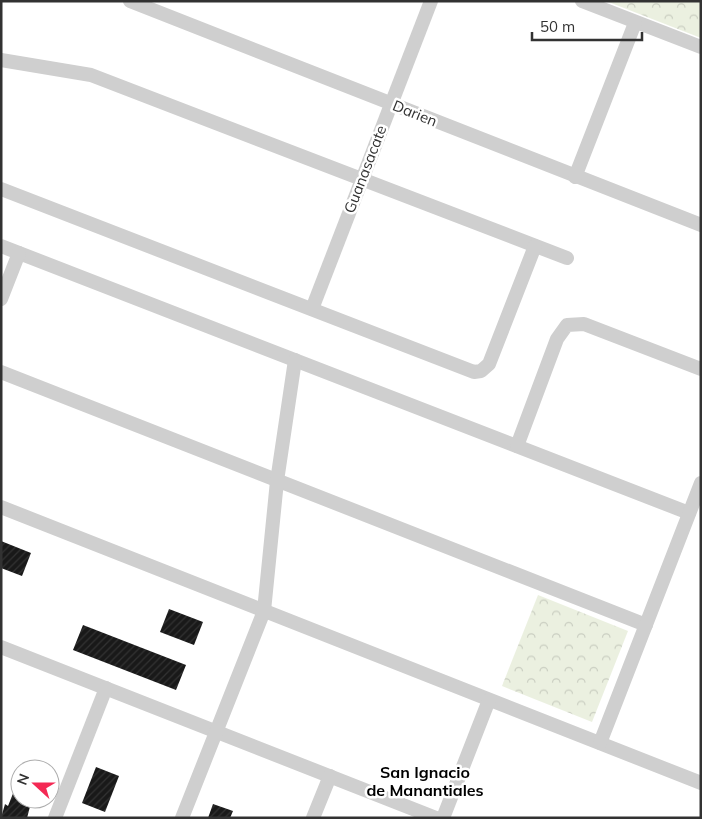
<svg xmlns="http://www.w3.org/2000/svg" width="702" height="819" font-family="Mulish,sans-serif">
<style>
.forest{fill:url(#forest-crowns)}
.building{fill:url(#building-hatch)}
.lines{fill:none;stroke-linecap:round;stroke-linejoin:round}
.street{stroke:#cfcfcf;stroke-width:14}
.labels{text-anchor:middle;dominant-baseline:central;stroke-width:5;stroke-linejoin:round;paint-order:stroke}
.street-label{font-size:15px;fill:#323232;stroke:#fff}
.neighbourhood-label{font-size:16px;font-weight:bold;fill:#000;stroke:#fff}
</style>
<defs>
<pattern id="forest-crowns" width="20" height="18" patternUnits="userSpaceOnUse" patternTransform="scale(1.25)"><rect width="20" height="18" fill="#ebf0e0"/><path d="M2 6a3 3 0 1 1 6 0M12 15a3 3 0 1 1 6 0" fill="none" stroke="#cacec1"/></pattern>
<pattern id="building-hatch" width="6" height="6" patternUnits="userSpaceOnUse" patternTransform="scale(1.25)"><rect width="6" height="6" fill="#191919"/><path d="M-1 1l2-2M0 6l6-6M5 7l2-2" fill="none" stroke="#323232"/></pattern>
</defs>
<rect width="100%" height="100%" fill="#fff"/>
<!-- forest -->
<g class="forest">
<polygon points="606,1 701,1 701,38"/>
<polygon points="538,595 628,631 592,722 502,686"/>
</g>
<!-- building -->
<g class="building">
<polygon points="1,541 31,553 22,576 1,568"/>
<polygon points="169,609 203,622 194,645 160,632"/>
<polygon points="83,625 186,665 176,690 73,650"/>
<polygon points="96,767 119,776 105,812 82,803"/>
<polygon points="20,776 20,799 32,799 27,818 1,818 5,804 8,806"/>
<polygon points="213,804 233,811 230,818 208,818"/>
</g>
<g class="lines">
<!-- street -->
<g class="street">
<polyline points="130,1 701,225"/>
<polyline points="582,1 701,47"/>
<polyline points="1,60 91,75 567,258"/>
<polyline points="575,177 635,23"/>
<polyline points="1,189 474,372 481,371 489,364 535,246"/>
<polyline points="1,246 689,513"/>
<polyline points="1,299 19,253"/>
<polyline points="312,309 431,1"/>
<polyline points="1,372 646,625"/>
<polyline points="517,446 557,339 567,325 584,324 701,369"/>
<polyline points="1,507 701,783"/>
<polyline points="1,647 436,818"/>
<polyline points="600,743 701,483"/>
<polyline points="55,818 106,688"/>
<polyline points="182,818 264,611 277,481 295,360"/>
<polyline points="313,818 330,776"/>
<polyline points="443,818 489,700"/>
</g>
</g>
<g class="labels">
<!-- street labels -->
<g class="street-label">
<text transform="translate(415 113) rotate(22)">Darien</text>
<text transform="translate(365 169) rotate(-69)">Guanasacate</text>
</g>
<!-- neighbourhood labels -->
<g class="neighbourhood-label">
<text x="425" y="772">San Ignacio<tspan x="425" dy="18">de Manantiales</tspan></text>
</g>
</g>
<!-- border -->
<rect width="702" height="819" fill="none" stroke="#323232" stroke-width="5"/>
<!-- north arrow -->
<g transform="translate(35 784) rotate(291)"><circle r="24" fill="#ffffff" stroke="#adadad"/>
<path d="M0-4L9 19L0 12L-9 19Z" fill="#f42954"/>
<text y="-8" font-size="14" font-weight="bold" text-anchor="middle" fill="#323232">N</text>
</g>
<!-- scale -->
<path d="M532 32v8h110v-8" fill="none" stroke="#323232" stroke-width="2.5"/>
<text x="540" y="32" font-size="15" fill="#323232" stroke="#ffffff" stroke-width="4" paint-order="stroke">50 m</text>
</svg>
